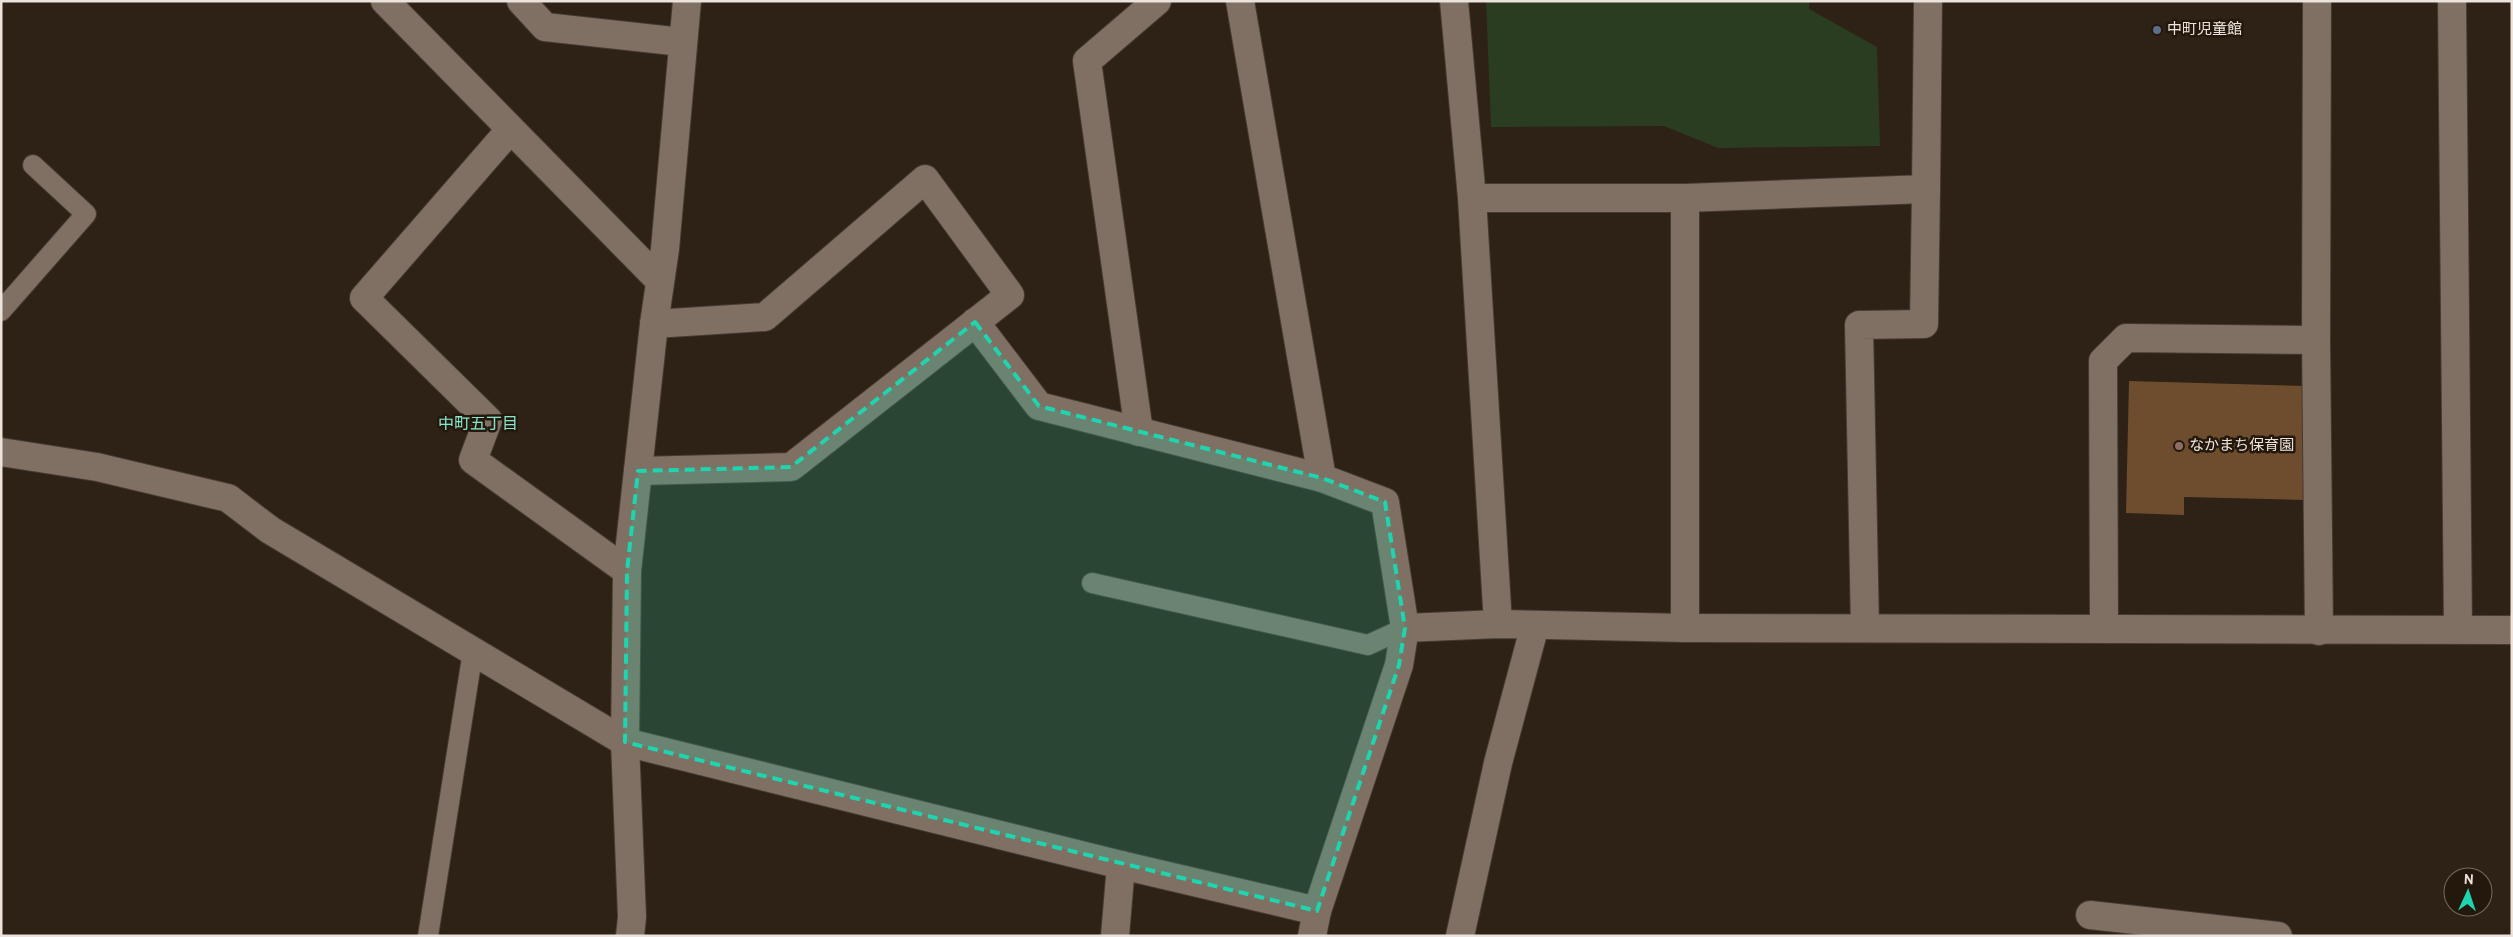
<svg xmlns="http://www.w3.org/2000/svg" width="2513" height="937" font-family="Overpass,'Noto Sans JP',sans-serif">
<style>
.pitch{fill:#2a3d21}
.building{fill:#6d4d2e}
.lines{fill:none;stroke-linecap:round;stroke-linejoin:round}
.lane-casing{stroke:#453b33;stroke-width:22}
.street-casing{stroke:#453b33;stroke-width:30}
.lane{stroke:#7f7063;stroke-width:20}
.street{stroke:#7f7063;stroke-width:28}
.marked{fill:#1fd5b0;fill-opacity:0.2;stroke:#1fd5b0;stroke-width:4;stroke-dasharray:10 6;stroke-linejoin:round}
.service-dot{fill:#5c6f8a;stroke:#24180d;stroke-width:2}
.education-dot{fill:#8d6e63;stroke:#24180d;stroke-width:2}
.labels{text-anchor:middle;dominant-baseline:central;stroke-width:5;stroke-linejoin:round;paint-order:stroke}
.poi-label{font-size:15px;fill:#ece4dc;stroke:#24180d;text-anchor:start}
.neighbourhood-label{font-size:16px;fill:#86e6cb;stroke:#24180d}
</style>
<rect width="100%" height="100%" fill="#2e2116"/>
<!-- pitch -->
<polygon class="pitch" points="1486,1 1809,1 1809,9 1877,47 1880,146 1718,148 1664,126 1491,127"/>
<!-- building -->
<polygon class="building" points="2129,381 2305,386 2303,500 2184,497 2184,515 2126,513"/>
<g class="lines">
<defs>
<g id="lane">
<polyline points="1,311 86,214 33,165"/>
<polyline points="1092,583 1368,645 1405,628"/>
<polyline points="428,936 473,651"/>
</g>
<g id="street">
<polyline points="385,1 659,280"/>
<polyline points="521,1 545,27 682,42"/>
<polyline points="1454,1 1472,198"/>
<polyline points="2317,1 2316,340 2319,631"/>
<polyline points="2452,1 2458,629"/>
<polyline points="510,130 364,298 488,420 473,460 627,571"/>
<polyline points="1685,198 1685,628"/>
<polyline points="975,322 1039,406 1322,478"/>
<polyline points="1139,432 1087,61 1157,1"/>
<polyline points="1,452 97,467 228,498 270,530 625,742 1121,865 1317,911 1399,665 1405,628 1385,502 1322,478 1240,1"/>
<polyline points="638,471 791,467 1010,295 925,179 765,317 654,324"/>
<polyline points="1498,624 1472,198 1685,198 1926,189 1928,1"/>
<polyline points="1405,628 1498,624 1685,628 2512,630"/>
<polyline points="1865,628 1859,325 1924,324 1926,189"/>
<polyline points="2104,629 2103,361 2126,338 2316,340"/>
<polyline points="2090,915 2278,936"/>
<polyline points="630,936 632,917 625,742 627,571 654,324 665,249 687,1"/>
<polyline points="1115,936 1121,865"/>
<polyline points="1312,936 1317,911"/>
<polyline points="1460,936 1498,763 1535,625"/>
</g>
</defs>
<!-- lane casing -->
<use href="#lane" class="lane-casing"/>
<!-- street casing -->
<use href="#street" class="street-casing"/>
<!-- lane -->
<use href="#lane" class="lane"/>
<!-- street -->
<use href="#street" class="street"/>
</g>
<!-- marked area -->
<path class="marked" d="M975 322 1039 406 1322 478 1385 502 1405 628 1399 665 1317 911 625 742 627 571 638 471 791 467Z"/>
<!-- markers -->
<circle class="service-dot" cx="2157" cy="30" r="5"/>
<circle class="education-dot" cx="2179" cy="446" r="5"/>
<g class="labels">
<!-- poi labels -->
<g class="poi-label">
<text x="2167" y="30">中町児童館</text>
<text x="2189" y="446">なかまち保育園</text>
</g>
<!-- neighbourhood labels -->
<g class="neighbourhood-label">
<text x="478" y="425">中町五丁目</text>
</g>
</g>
<!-- border -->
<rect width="2513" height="937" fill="none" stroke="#ece4dc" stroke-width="5"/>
<!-- north arrow -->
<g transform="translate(2468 892) rotate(3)"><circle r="24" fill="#24180d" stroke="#746a60"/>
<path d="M0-4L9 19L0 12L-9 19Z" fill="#1fd5b0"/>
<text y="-8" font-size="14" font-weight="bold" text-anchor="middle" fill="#ece4dc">N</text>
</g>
</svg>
